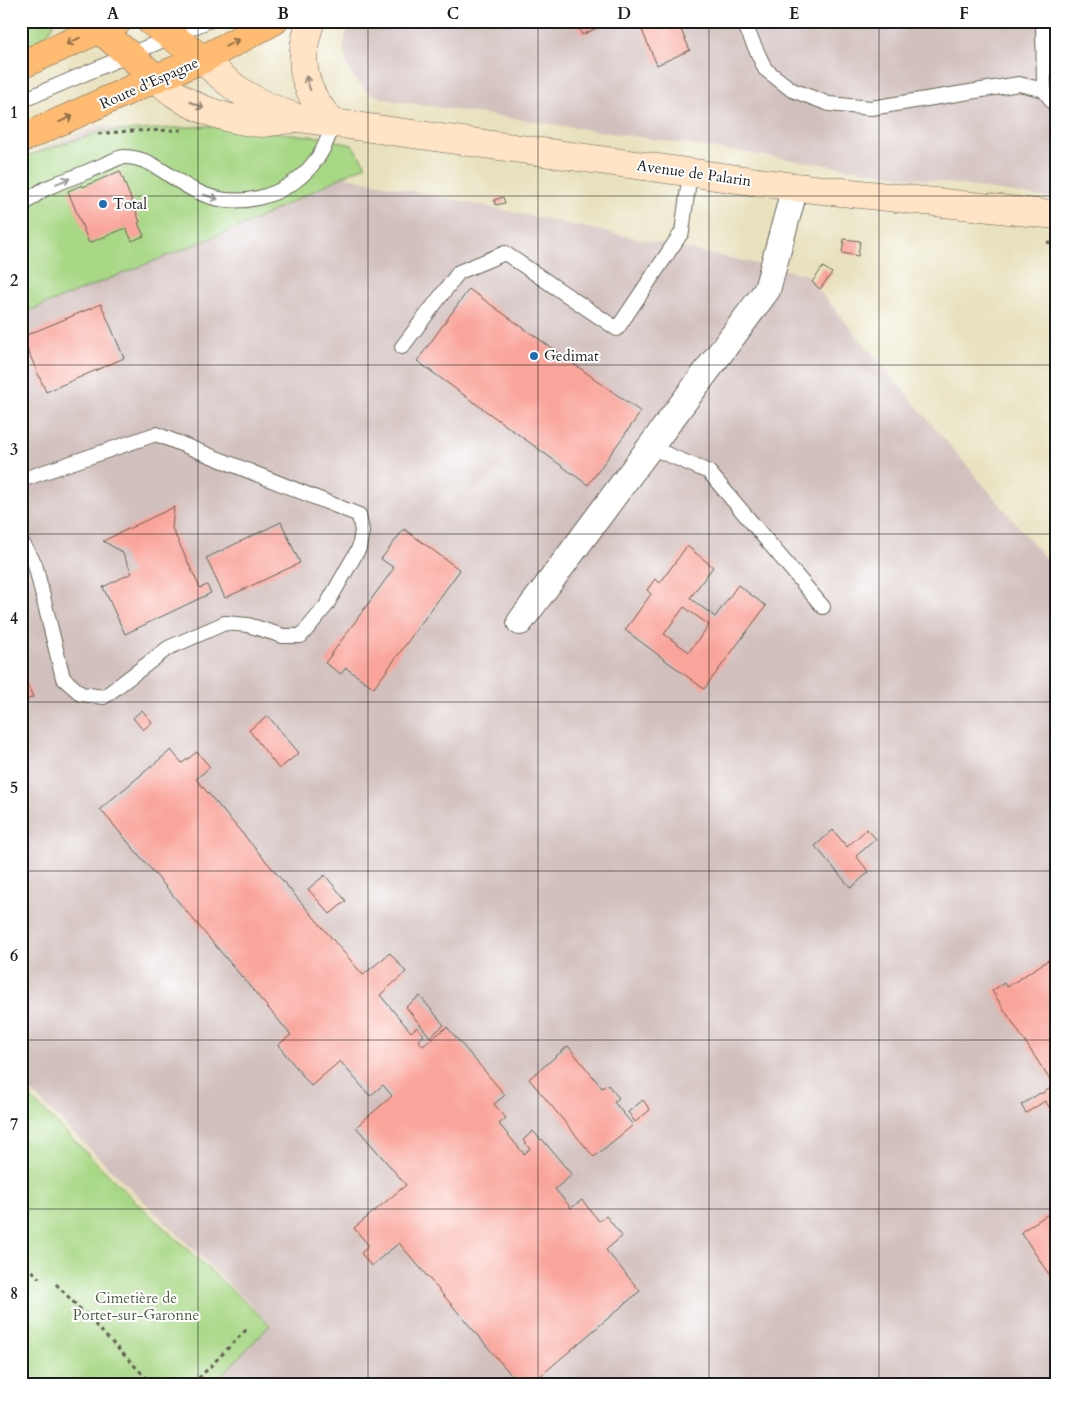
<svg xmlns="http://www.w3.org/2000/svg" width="1077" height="1405" font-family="Cardo,serif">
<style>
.industrial{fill:#d1c0bd}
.green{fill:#a8d886;stroke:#627a51}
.building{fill:#f9a59b;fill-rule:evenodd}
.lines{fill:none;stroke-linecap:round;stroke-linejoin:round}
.service-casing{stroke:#636154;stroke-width:16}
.minor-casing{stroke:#636154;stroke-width:28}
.secondary-casing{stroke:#636154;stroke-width:29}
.primary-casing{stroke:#636154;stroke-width:29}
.path{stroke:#636154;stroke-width:3;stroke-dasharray:4 4;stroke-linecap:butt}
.service{stroke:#fff;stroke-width:14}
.minor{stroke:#fff;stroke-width:26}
.secondary{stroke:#ffe4c6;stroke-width:28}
.primary{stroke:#febb71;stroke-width:28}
.oneway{stroke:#8d6c46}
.oneway2{stroke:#998a7a}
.oneway3{stroke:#999}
.grid{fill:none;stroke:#1c1c1c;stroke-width:1;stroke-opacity:0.55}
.poi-dot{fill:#1f6fb2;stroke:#fff;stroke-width:2}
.labels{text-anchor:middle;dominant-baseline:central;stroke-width:4;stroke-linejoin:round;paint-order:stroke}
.street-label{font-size:15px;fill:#1c1c1c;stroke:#fff}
.poi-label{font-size:15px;fill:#1c1c1c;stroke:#fff;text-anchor:start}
.park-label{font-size:15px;fill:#4d5e41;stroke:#fff}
.neatline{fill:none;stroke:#1c1c1c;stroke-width:2}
.grid-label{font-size:16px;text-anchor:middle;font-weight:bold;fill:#1c1c1c}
</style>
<rect width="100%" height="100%" fill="#fff"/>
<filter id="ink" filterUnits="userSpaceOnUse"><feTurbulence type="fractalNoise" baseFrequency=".02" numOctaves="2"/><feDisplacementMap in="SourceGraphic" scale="10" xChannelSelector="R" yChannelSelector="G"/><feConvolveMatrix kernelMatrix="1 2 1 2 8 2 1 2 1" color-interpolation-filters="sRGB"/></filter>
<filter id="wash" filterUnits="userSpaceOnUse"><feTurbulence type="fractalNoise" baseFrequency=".0096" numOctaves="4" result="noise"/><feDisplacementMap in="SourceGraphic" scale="20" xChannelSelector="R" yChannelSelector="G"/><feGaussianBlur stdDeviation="1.12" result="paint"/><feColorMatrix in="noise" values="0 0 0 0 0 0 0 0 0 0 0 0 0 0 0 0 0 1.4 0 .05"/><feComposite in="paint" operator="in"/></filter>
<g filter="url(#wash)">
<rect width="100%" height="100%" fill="#e8e1bd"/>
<!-- industrial -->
<g class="industrial">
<polygon points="351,21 1056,21 1056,199 389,100 377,96 367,91 358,83 351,74 346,62 344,50 345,37"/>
<polygon points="101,125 805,274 1056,571 1056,1384 213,1384 270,1324 21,1082 21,158"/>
</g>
<!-- green -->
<g class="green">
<polygon points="21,21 54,21 54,24 44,39 21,50"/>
<polygon points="209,126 320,137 352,145 366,165 247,224 21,314 21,158 100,132"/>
<polygon points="21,1088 136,1202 270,1325 213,1384 21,1384"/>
</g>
<g id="blocks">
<!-- building -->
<g class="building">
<polygon points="576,21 612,21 582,35"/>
<polygon points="638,21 677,21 690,50 657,65"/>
<polygon points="120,171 140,222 138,223 144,236 132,241 126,228 89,243 68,191 82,185 83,187"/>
<polygon points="503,197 505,203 496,205 494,200"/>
<polygon points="844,239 860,241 858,256 842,253"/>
<polygon points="823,267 832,273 820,289 812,282"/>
<polygon points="469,289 641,412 588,485 417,361"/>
<polygon points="101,304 124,358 46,392 22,337"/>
<polygon points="174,507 172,528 200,588 207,585 211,593 125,634 103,587 132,573 122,552 103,541"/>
<polygon points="281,522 300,563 225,598 206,558"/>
<polygon points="404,529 460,570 374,688 346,668 341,674 325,663 394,568 381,559"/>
<path d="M687 546 713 567 690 598 715 617 738 585 766 606 704 689 625 630 651 594 647 590 655 579 660 583ZM684 607 709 625 689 652 664 634Z"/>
<polygon points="21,670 33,697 21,702"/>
<polygon points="142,710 152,722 143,730 133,718"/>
<polygon points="268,716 299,753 279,769 249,730"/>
<polygon points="171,750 182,763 197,752 210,767 196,779 363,975 390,953 406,972 380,995 411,1032 417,1027 424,1035 418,1040 423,1046 447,1027 505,1095 494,1104 506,1118 499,1124 524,1154 530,1149 523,1140 533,1131 541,1140 542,1139 572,1175 555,1189 571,1208 582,1200 599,1221 606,1216 622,1236 606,1250 640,1291 531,1384 519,1384 399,1243 371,1266 361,1253 369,1246 354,1228 406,1185 356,1127 392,1096 383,1085 370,1096 340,1061 311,1086 278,1045 291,1035 100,809"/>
<polygon points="867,829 876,839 856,856 869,872 851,888 815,846 833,830 847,847"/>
<polygon points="325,875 346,901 330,914 308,889"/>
<polygon points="1056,955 1056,1117 1045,1101 1026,1113 1021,1105 1040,1093 1041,1094 1054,1086 992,991 1004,983 1007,987"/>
<polygon points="420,996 444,1025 430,1037 406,1007"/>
<polygon points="568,1046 602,1088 607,1084 619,1098 614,1102 633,1125 594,1157 529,1079"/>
<polygon points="643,1100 650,1110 635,1122 628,1112"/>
<polygon points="1056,1209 1056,1285 1021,1232"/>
</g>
</g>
</g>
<g filter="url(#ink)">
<use href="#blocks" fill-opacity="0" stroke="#636154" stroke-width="1"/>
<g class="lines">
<defs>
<g id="service">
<polyline points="743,21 765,69 792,90 829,104 871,108 1019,84 1044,90 1056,107"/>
<polyline points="1043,21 1044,90"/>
<polyline points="21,101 208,21"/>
<path d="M21 205C30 202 35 194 43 190 48 187 55 185 60 182 75 177 89 171 103 165 109 163 118 157 124 157 153 157 171 180 196 191 236 211 285 198 313 164 323 152 329 138 333 123"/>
<polyline points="402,347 459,272 505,253 617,329 682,232 690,173"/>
<polyline points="650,447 709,472 823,607"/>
<polyline points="21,480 156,434 359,515 362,531 359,548 326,606 301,636 283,636 248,625 225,623 168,648 104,697 81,694 63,678 35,564 21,541"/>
</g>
<polyline id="minor" points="520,622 767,290 795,187"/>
<g id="secondary">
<path d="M311 21C296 62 303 92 333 123"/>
<path d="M203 59C234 91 256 104 298 118L795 187 1056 215"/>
<path d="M156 78C162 83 168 89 174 93 196 110 233 121 261 123 271 123 281 120 291 119"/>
</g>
<g id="primary">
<polyline points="150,21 203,59"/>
<polyline points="99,29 156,78"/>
<polyline points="21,65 118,21"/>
<polyline points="21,139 156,78 203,59 274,21"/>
</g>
</defs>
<!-- service casing -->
<use href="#service" class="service-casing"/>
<!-- minor casing -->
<use href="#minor" class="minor-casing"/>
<!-- secondary casing -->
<use href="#secondary" class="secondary-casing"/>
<!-- primary casing -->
<use href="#primary" class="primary-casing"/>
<!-- path -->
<g class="path">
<polyline points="98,134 129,131 184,130"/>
<polyline points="1047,242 1056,244"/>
<polyline points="21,1259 39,1278"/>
<polyline points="56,1284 152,1384"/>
<polyline points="193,1384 247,1329"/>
</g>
<!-- service -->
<use href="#service" class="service"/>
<!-- minor -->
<use href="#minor" class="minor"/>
<!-- secondary -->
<use href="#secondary" class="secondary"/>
<!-- primary -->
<use href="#primary" class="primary"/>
</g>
<!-- one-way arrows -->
<defs><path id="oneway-shaft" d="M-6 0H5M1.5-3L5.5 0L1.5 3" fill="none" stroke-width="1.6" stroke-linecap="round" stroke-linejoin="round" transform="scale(1.25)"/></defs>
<g class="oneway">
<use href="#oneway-shaft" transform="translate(73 41) rotate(155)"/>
<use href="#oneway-shaft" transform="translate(232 43) rotate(-28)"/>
<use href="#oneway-shaft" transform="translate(66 119) rotate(-24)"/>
</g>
<g class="oneway2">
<use href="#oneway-shaft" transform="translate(308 83) rotate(-107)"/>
<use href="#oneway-shaft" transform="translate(197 105) rotate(25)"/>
</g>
<g class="oneway3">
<use href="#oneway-shaft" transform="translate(63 181) rotate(-22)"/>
<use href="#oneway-shaft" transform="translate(211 197) rotate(17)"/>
</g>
</g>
<!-- grid -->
<path class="grid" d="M198 21V1384M368 21V1384M538 21V1384M709 21V1384M879 21V1384M21 196H1056M21 365H1056M21 534H1056M21 702H1056M21 871H1056M21 1040H1056M21 1209H1056"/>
<!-- markers -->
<g class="poi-dot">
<circle cx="103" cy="204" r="5"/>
<circle cx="534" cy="356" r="5"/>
</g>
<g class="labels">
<!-- street labels -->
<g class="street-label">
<text transform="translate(149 83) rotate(-24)">Route d'Espagne</text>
<text transform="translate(694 173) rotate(8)">Avenue de Palarin</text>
</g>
<!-- poi labels -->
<g class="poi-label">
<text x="113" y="204">Total</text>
<text x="544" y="356">Gedimat</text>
</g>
<!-- park labels -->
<g class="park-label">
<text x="136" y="1298">Cimetière de<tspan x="136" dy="17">Portet-sur-Garonne</tspan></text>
</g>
</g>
<!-- margin -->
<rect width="1077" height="1405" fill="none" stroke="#fff" stroke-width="55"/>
<rect x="28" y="28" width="1022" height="1350" class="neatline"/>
<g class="grid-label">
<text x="113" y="19">A</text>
<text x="283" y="19">B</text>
<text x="453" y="19">C</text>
<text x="624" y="19">D</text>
<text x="794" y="19">E</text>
<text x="964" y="19">F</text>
<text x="14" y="118">1</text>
<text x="14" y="286">2</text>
<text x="14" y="455">3</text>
<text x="14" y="624">4</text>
<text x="14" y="793">5</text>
<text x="14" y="961">6</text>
<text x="14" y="1130">7</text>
<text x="14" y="1299">8</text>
</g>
</svg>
